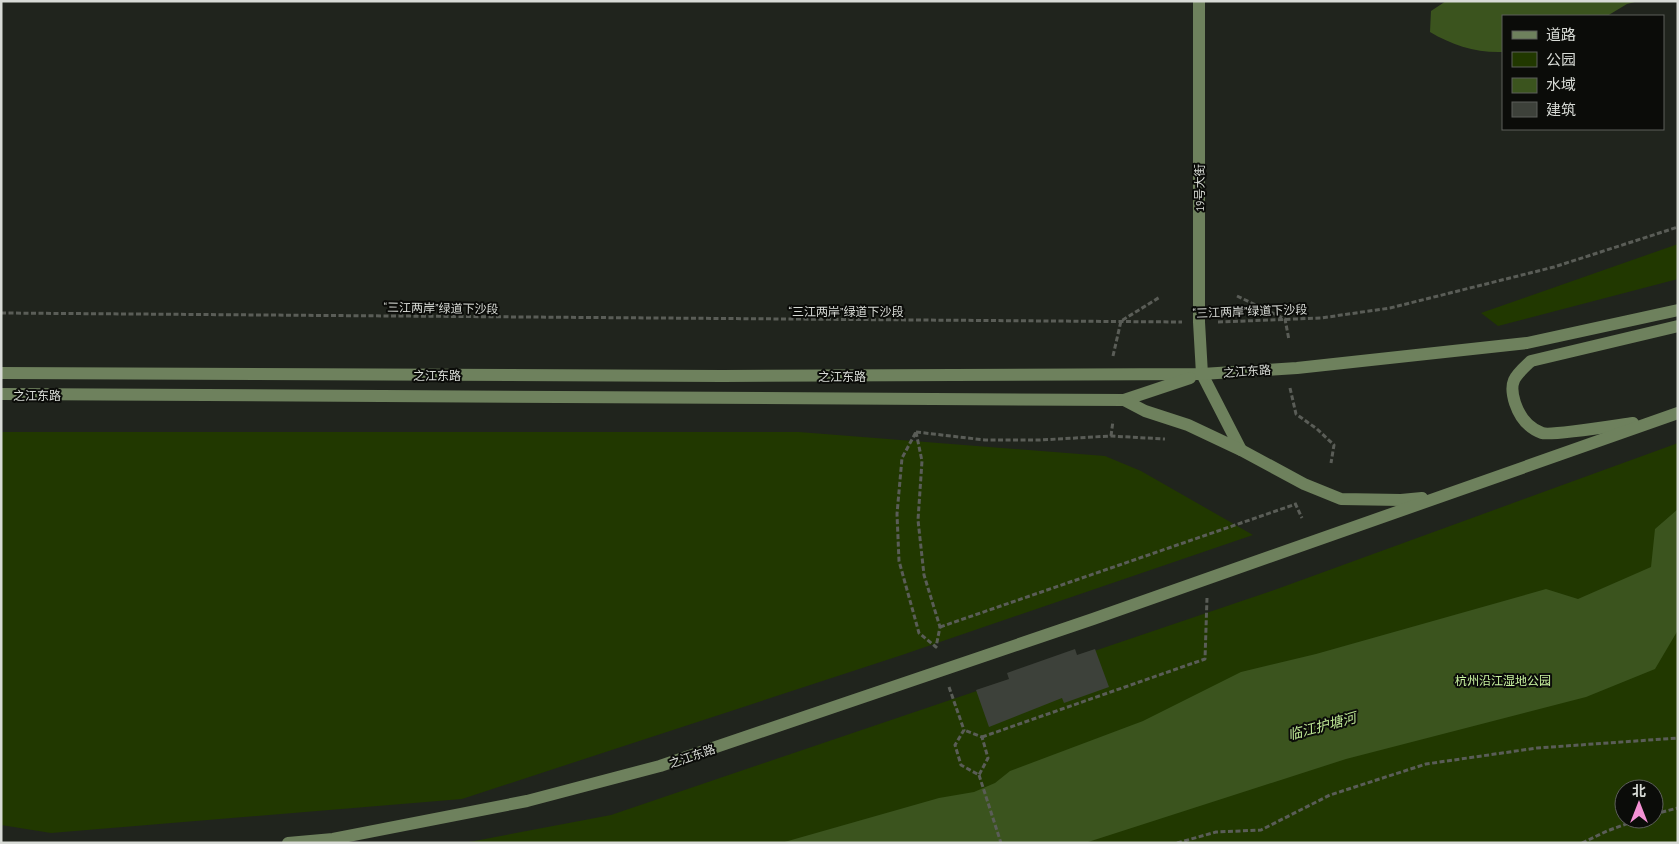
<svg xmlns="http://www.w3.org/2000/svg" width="1679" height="844" font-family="'PT Sans Narrow','Noto Sans SC',sans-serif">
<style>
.green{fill:#213800;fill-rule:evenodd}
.water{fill:#3b541e}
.building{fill:#3d413a}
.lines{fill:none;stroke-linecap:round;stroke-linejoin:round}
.path{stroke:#5a5d57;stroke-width:3;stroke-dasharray:5 2.5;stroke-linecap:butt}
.secondary{stroke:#6e815d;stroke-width:12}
.labels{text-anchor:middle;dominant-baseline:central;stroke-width:4;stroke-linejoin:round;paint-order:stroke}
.street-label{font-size:12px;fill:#d8dbd6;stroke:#0b0c09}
.park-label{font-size:12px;fill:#c9f3a1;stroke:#0b0c09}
.water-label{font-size:14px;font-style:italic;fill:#bde694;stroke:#0b0c09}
</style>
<rect width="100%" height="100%" fill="#20241d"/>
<!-- green -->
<g class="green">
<polygon points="1678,244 1678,279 1498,326 1481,313"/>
<polygon points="1,432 799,432 1105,456 1141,471 1253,535 902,655 462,799 51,833 1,825"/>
<path d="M1678 443V843H464L611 815 1277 589ZM1624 789H1654V819H1624Z"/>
</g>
<!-- water -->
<g class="water">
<path d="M1446 1H1639L1627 4 1607 16H1503V52C1476 53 1452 45 1430 32L1431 11Z"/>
<polygon points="1678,509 1678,630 1655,669 1586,697 1346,759 1085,843 781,843 939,798 974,792 995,783 1010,771 1143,721 1241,672 1316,654 1546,589 1578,599 1651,567 1655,529"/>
</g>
<!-- building -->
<polygon class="building" points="1075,649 1077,655 1095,649 1109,687 1064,703 1062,698 989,727 976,690 1009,679 1007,673"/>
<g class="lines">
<!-- path -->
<g class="path">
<polyline points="1237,296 1285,319 1289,340"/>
<polyline points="1,313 1182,322"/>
<polyline points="1218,322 1321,318 1390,308 1554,267 1678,227"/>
<polyline points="1113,356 1121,321 1160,297"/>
<polyline points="1290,388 1296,414 1317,429 1334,445 1331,463"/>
<polygon points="916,432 922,461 918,520 924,575 940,627 936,647 919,633 899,561 897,514 902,458"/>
<polyline points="916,432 985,440 1040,440 1111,436 1165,439"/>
<polyline points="1111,436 1113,421"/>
<polyline points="1295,503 1302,518"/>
<polyline points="940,627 1296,504"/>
<polyline points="949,687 964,730 955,745 961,765 979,775 988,758 982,737 964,730"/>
<polyline points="982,737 1205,659 1207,598"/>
<polyline points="979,775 1001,843"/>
<polyline points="1654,814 1678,808"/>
<polyline points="1177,843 1216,832 1261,830 1330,795 1426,764 1537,748 1678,738"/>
<polyline points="1582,843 1607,831 1640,819"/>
</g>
<!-- secondary -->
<g class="secondary">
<polyline points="1199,1 1199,322 1202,374 1241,450"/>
<polyline points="1,373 723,376 1202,374 1297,368 1527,343 1678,310"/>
<polyline points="1,394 1124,400 1190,378"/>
<polyline points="1124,400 1145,411 1188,425 1241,450 1304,484 1341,499 1401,500 1422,498"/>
<path d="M1633 423C1618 425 1551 436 1542 433 1528 428 1520 418 1515 403 1508 381 1515 376 1531 361L1678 326"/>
<polyline points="288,843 333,839 527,801 660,766 1093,619 1678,413"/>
</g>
</g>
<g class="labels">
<!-- street labels -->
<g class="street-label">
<text transform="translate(1199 188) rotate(-90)">19号大街</text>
<text transform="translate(441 308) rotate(1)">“三江两岸”绿道下沙段</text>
<text x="846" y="311">“三江两岸”绿道下沙段</text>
<text transform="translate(1250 311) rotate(-2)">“三江两岸”绿道下沙段</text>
<text transform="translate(1247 371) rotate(-4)">之江东路</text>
<text x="437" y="375">之江东路</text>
<text x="842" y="376">之江东路</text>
<text x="37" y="395">之江东路</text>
<text transform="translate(692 756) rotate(-19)">之江东路</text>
</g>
<!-- park labels -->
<g class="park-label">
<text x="1503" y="680">杭州沿江湿地公园</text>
</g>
<!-- water labels -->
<g class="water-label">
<text transform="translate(1322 726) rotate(-15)">临江护塘河</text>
</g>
</g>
<!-- border -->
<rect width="1679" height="844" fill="none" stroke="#d8dbd6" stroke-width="5"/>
<!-- legend -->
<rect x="1502" y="15" width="162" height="115" fill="#0b0c09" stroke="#5d5f5b"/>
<rect x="1512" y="31" width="25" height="8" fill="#6e815d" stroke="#5d5f5b"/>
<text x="1546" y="40" font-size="15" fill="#d8dbd6">道路</text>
<rect x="1512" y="52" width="25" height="15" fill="#213800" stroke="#5d5f5b"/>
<text x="1546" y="65" font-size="15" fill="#d8dbd6">公园</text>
<rect x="1512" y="78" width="25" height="15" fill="#3b541e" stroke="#5d5f5b"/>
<text x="1546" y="90" font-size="15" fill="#d8dbd6">水域</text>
<rect x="1512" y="102" width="25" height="15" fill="#3d413a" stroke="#5d5f5b"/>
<text x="1546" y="115" font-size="15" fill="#d8dbd6">建筑</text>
<!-- north arrow -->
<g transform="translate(1639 804)"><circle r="24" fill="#0b0c09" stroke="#5d5f5b"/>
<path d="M0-4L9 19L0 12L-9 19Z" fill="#f491d4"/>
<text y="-8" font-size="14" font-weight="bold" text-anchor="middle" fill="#d8dbd6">北</text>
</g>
</svg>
